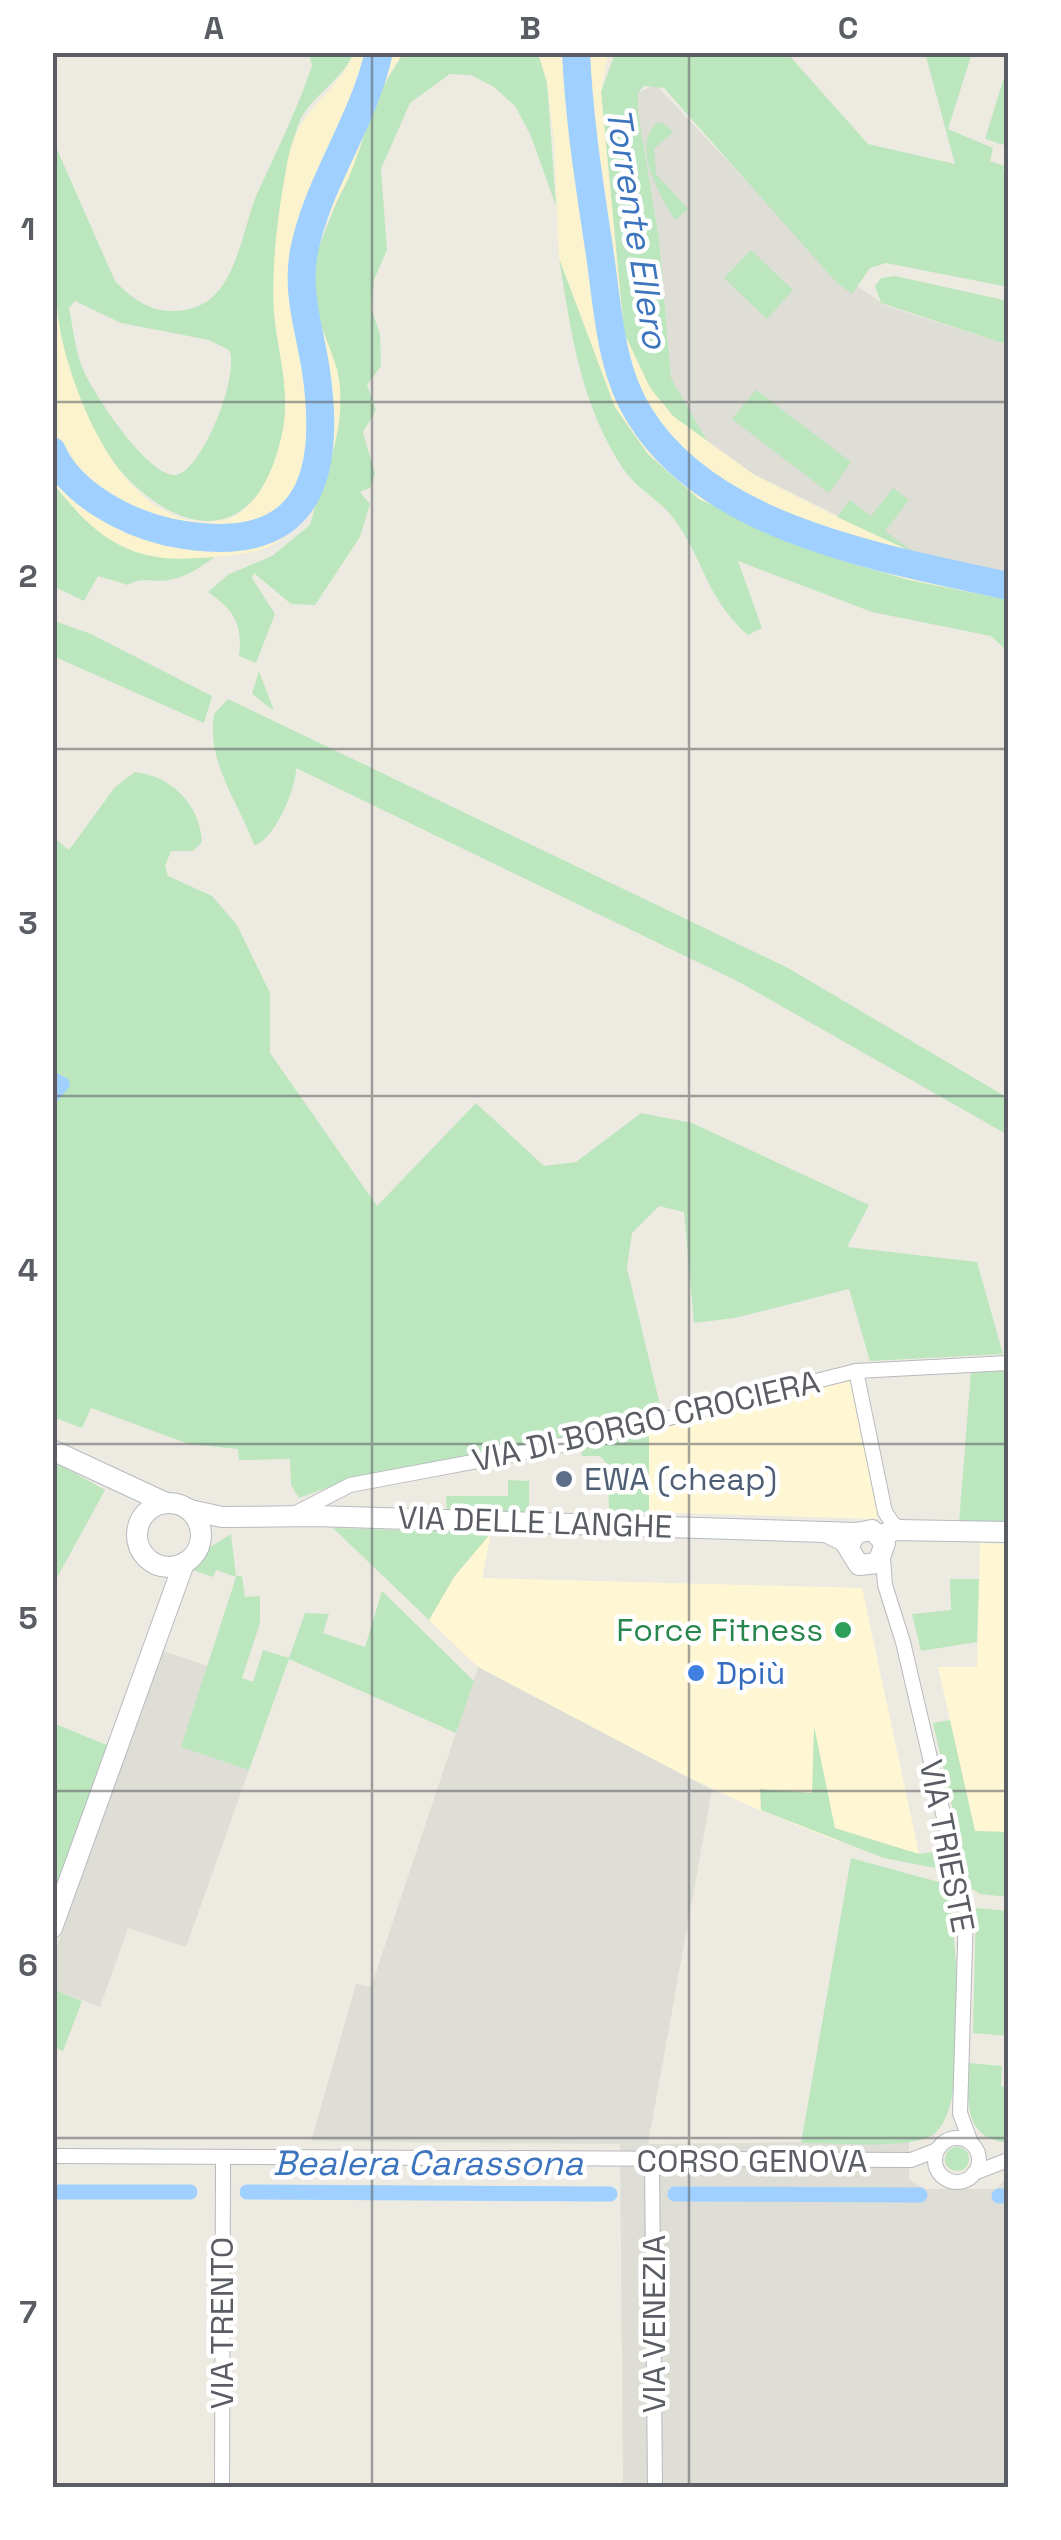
<svg xmlns="http://www.w3.org/2000/svg" width="1061" height="2540" font-family="'Space Grotesk',sans-serif">
<style>
.commercial{fill:#fff7d4}
.industrial{fill:#deddd6}
.green{fill:#bce6be;fill-rule:evenodd}
.sand{fill:#fbf3ce}
.water{fill:#9fd0ff}
.lines{fill:none;stroke-linecap:round;stroke-linejoin:round}
.canal{stroke:#9fd0ff;stroke-width:15}
.river{stroke:#9fd0ff;stroke-width:28}
.minor-casing{stroke:#b7b9be;stroke-width:16}
.secondary-casing{stroke:#b7bac0;stroke-width:22}
.minor{stroke:#fff;stroke-width:14}
.secondary{stroke:#fff;stroke-width:20}
.grid{fill:none;stroke:#5a5d63;stroke-width:2.5;stroke-opacity:0.55}
.service-dot{fill:#5c6f8a;stroke:#fff;stroke-width:4}
.leisure-dot{fill:#2e9e5b;stroke:#fff;stroke-width:4}
.shop-dot{fill:#3f7fe0;stroke:#fff;stroke-width:4}
.labels{text-anchor:middle;dominant-baseline:central;stroke-width:9;stroke-linejoin:round;paint-order:stroke}
.street-label{font-size:32px;fill:#5a5d63;stroke:#fff}
.service-label{font-size:32px;fill:#4e5e75;stroke:#fff;text-anchor:start}
.leisure-label{font-size:32px;fill:#27864d;stroke:#fff;text-anchor:end}
.shop-label{font-size:32px;fill:#366cbe;stroke:#fff;text-anchor:start}
.water-label{font-size:35px;font-style:italic;fill:#3c74bd;stroke:#fff}
.neatline{fill:none;stroke:#5a5d63;stroke-width:4}
.grid-label{font-size:32px;text-anchor:middle;font-weight:bold;fill:#5a5d63}
</style>
<rect width="100%" height="100%" fill="#edebe1"/>
<!-- commercial -->
<g class="commercial">
<polygon points="851,1380 878,1519 649,1512 649,1431"/>
<polygon points="491,1533 482,1578 862,1588 919,1854 835,1829 837,1841 748,1805 627,1749 478,1667 429,1620 454,1577"/>
<polygon points="980,1543 1008,1544 1008,1832 975,1831 938,1667 977,1667"/>
</g>
<!-- industrial -->
<g class="industrial">
<polygon points="655,84 852,293 857,286 886,306 1008,345 1008,575 916,554 753,474 710,446 671,378 659,239 638,111 638,93"/>
<polygon points="163,1651 208,1666 182,1747 249,1770 186,1947 128,1928 100,2007 53,1989 52,1960"/>
<polygon points="478,1667 712,1790 648,2144 909,2141 909,2179 925,2189 996,2189 1008,2176 1008,2487 623,2487 620,2144 311,2141 356,1984 371,1987"/>
</g>
<!-- green -->
<g class="green">
<path d="M404 52 538 53 547 82 556 206 531 136 515 106 494 87 471 75 450 74 410 103 381 169 387 250 374 280 371 308 380 334 381 366 367 385 376 410 363 432 375 474 370 488 360 492 370 504 360 537 315 605 291 604 254 573 252 578 275 614 256 663 239 656C243 624 234 610 208 592L229 574 272 556 310 525 334 440 338 372 316 315 312 264 381 90Z"/>
<path d="M309 53H354C341 82 308 98 299 123 285 158 271 274 274 312 277 350 290 387 284 425 264 545 182 547 112 461 45 379 52 238 52 138L115 281C131 298 150 312 175 311 236 310 239 236 257 194 276 152 297 110 312 66ZM75 301 121 323 209 340 229 350C241 373 201 474 175 475 147 476 92 392 82 367 75 349 73 327 69 308Z"/>
<polygon points="615,53 787,53 868,144 955,164 925,53 972,53 948,129 993,148 990,161 1004,166 1003,172 1008,174 1008,287 886,263 870,268 852,294 836,282 664,88 644,86 638,93 638,111 659,239 671,378 710,446 673,416 650,388 624,333 601,92"/>
<polygon points="1005,74 1008,142 1004,145 985,139"/>
<path d="M657 123H663L673 132 654 149 656 174 688 209 675 220C661 197 630 146 657 123Z"/>
<polygon points="751,250 793,290 767,319 724,278"/>
<path d="M559 258 615 407 648 454 699 499 840 560 1008 600V652L991 636 872 612 738 561 762 628 748 635C706 599 704 559 674 519 660 500 637 489 624 470 581 406 571 333 559 258Z"/>
<polygon points="895,276 1008,301 1008,345 881,303 875,286 881,278"/>
<polygon points="756,390 851,462 829,493 732,419"/>
<path d="M52 482C94 538 145 562 215 557 200 567 187 577 169 580 154 583 141 576 128 585L98 576 84 601 53 586Z"/>
<polygon points="893,488 909,500 885,531 916,554 837,517 850,500 871,516"/>
<polygon points="52,620 91,634 212,696 204,723 53,656"/>
<polygon points="259,671 274,711 252,694"/>
<path d="M228 699 788 968 1008 1098V1135L739 982 296 768C297 786 274 842 254 845 239 803 206 762 214 714Z"/>
<path d="M135 772C171 776 200 804 202 842L193 851H171L165 866 168 876 212 896 237 925 270 993V1053L377 1206 476 1103 544 1166 576 1162 641 1113 692 1123 869 1205 847 1247 977 1262 1003 1354 870 1361 849 1289 735 1318 694 1323 684 1212 659 1206 632 1233 627 1268 662 1413 558 1439 351 1479 299 1498 291 1485 290 1459 239 1460 238 1449 189 1444 91 1408 82 1428 53 1417 52 836 69 850 115 787Z"/>
<polygon points="1008,1370 1008,1523 959,1523 971,1371"/>
<polygon points="649,1431 649,1512 609,1511 608,1465 600,1456 582,1456 581,1447"/>
<polygon points="53,1461 105,1490 53,1585"/>
<polygon points="508,1480 529,1481 529,1513 447,1511 446,1496 508,1496"/>
<polygon points="333,1528 491,1533 454,1577 429,1620"/>
<polygon points="231,1534 236,1576 242,1576 245,1597 260,1596 260,1623 242,1678 253,1682 263,1650 289,1658 305,1613 329,1614 323,1633 365,1647 382,1591 474,1681 456,1733 289,1659 249,1770 181,1747 236,1577 216,1570 213,1577 193,1570 207,1549"/>
<polygon points="950,1579 979,1579 977,1642 921,1651 912,1614 951,1610"/>
<polygon points="950,1720 975,1831 1008,1832 1008,1897 980,1894 971,1888 933,1723"/>
<polygon points="53,1723 109,1746 59,1885 53,1882"/>
<polygon points="814,1726 835,1828 919,1854 932,1852 940,1869 884,1858 761,1810 760,1789 812,1793"/>
<path d="M851 1858 946 1884C956 1927 974 2113 931 2136 903 2150 834 2142 801 2143Z"/>
<polygon points="976,1908 1008,1911 1008,2036 973,2033"/>
<polygon points="53,1989 82,2001 63,2051 53,2047"/>
<path d="M969 2063 1002 2066 1001 2086 1008 2087V2143C962 2138 968 2099 969 2063Z"/>
<circle cx="957" cy="2159" r="12"/>
</g>
<!-- sand -->
<g class="sand">
<path d="M354 53H404C374 88 367 135 349 177 336 206 315 236 312 268 308 307 327 334 337 370 351 422 321 520 272 545 250 556 222 556 198 558 129 564 92 535 53 482V264C59 283 55 304 59 324 71 395 128 540 223 520 260 513 279 457 284 423 289 384 277 348 274 310 271 262 279 206 288 159 298 106 335 98 354 53Z"/>
<polygon points="538,53 608,53 601,92 624,333 650,388 673,416 753,474 837,517 916,554 1008,575 1008,600 909,580 840,560 699,499 648,454 615,407 559,258 554,140 547,82"/>
</g>
<!-- water -->
<polygon class="water" points="53,1071 68,1079 70,1086 53,1106"/>
<g class="lines">
<!-- canal -->
<g class="canal">
<polyline points="52,2192 190,2192"/>
<polyline points="247,2192 610,2194"/>
<polyline points="675,2194 920,2195"/>
<polyline points="999,2196 1008,2196"/>
</g>
<!-- river -->
<g class="river">
<path d="M576 52C579 121 590 188 600 255 608 309 610 369 640 416 711 531 887 559 1008 586"/>
<path d="M52 451C70 493 125 522 168 532 298 559 334 492 316 371 310 330 296 294 304 251 317 184 363 123 379 52"/>
</g>
<defs>
<g id="minor">
<polyline points="856,1371 885,1512 893,1524 904,1529"/>
<polyline points="292,1515 350,1485 562,1445 856,1371 1008,1363"/>
<polyline points="883,1558 885,1585 903,1642 966,1912 960,2113 971,2143"/>
<circle cx="957" cy="2160" r="22"/>
<polyline points="52,2156 911,2160 937,2150"/>
<polyline points="652,2161 655,2488"/>
<polyline points="974,2173 1008,2160"/>
<polyline points="222,2488 223,2158"/>
</g>
<g id="secondary">
<polyline points="52,1450 166,1503"/>
<circle cx="169" cy="1535" r="32"/>
<polyline points="190,1510 222,1517 315,1516 856,1533"/>
<polyline points="826,1532 844,1541 859,1565 878,1563 885,1543 872,1530 856,1533 848,1547"/>
<polyline points="880,1535 897,1530 1008,1532"/>
<polyline points="52,1928 184,1563"/>
</g>
</defs>
<!-- minor casing -->
<use href="#minor" class="minor-casing"/>
<!-- secondary casing -->
<use href="#secondary" class="secondary-casing"/>
<!-- minor -->
<use href="#minor" class="minor"/>
<!-- secondary -->
<use href="#secondary" class="secondary"/>
</g>
<!-- grid -->
<path class="grid" d="M372 52V2488M689 52V2488M52 402H1008M52 749H1008M52 1096H1008M52 1444H1008M52 1791H1008M52 2138H1008"/>
<!-- markers -->
<circle class="service-dot" cx="564" cy="1479" r="10"/>
<circle class="leisure-dot" cx="843" cy="1630" r="10"/>
<circle class="shop-dot" cx="696" cy="1673" r="10"/>
<g class="labels">
<!-- street labels -->
<g class="street-label">
<text transform="translate(646 1421) rotate(-13)">VIA DI BORGO CROCIERA</text>
<text transform="translate(535 1522) rotate(2)">VIA DELLE LANGHE</text>
<text transform="translate(947 1846) rotate(79)">VIA TRIESTE</text>
<text x="752" y="2161">CORSO GENOVA</text>
<text transform="translate(222 2323) rotate(-90)">VIA TRENTO</text>
<text transform="translate(654 2324) rotate(-90)">VIA VENEZIA</text>
</g>
<!-- service labels -->
<g class="service-label">
<text x="584" y="1479">EWA (cheap)</text>
</g>
<!-- leisure labels -->
<g class="leisure-label">
<text x="823" y="1630">Force Fitness</text>
</g>
<!-- shop labels -->
<g class="shop-label">
<text x="716" y="1673">Dpiù</text>
</g>
<!-- water labels -->
<g class="water-label">
<text transform="translate(637 228) rotate(81)">Torrente Ellero</text>
<text x="428" y="2163">Bealera Carassona</text>
</g>
</g>
<!-- border -->
<rect width="1061" height="2540" fill="none" stroke="#ffffff" stroke-width="110"/>
<rect x="55" y="55" width="951" height="2430" class="neatline"/>
<g class="grid-label">
<text x="214" y="39">A</text>
<text x="530" y="39">B</text>
<text x="848" y="39">C</text>
<text x="28" y="240">1</text>
<text x="28" y="587">2</text>
<text x="28" y="934">3</text>
<text x="28" y="1281">4</text>
<text x="28" y="1629">5</text>
<text x="28" y="1976">6</text>
<text x="28" y="2323">7</text>
</g>
</svg>
